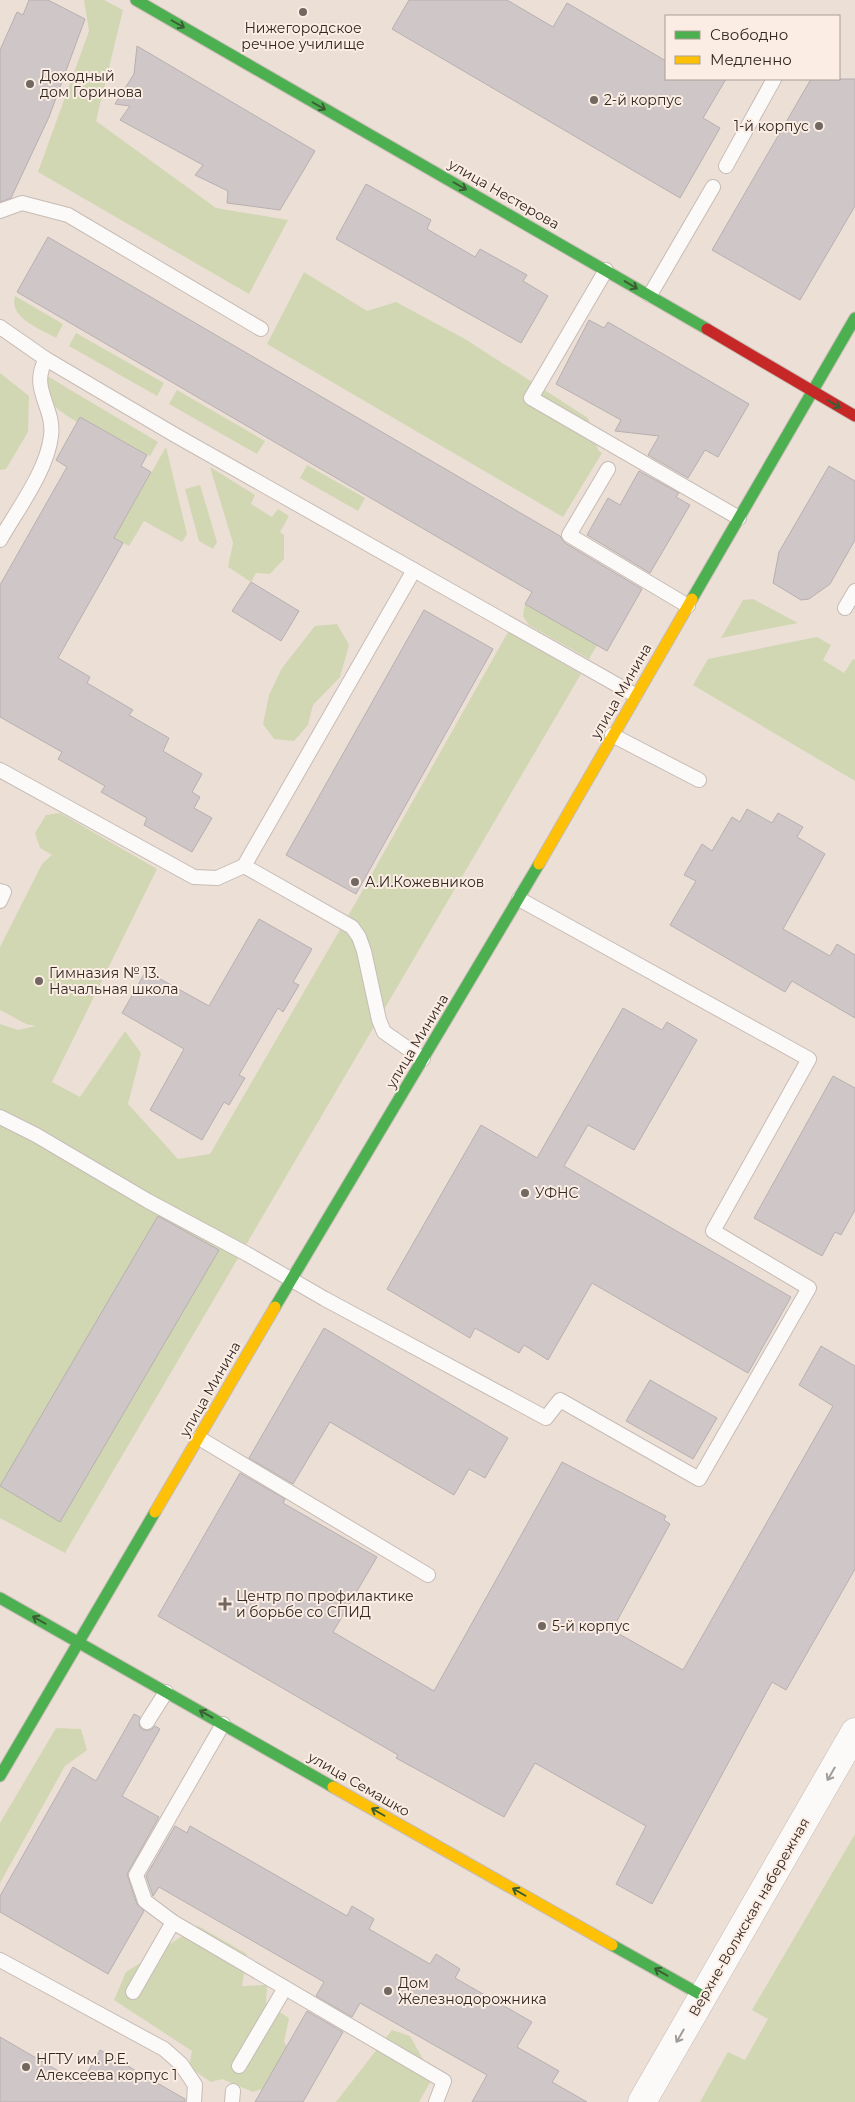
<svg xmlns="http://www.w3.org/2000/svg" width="855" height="2102" font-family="Montserrat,sans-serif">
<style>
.green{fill:#d1d7b3}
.building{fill:#cfc7c7;stroke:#b8afb0}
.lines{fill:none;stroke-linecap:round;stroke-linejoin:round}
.lane-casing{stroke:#c6bcb5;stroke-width:16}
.street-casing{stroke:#c6bcb5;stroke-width:29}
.fast-casing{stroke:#c6bcb5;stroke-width:13}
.slow-casing{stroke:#c6bcb5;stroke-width:13}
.jam-casing{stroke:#c6bcb5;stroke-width:13}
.lane{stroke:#fcfaf9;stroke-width:14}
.street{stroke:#fcfaf9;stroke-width:28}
.fast{stroke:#4caf50;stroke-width:11}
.slow{stroke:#ffc107;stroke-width:11}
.jam{stroke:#c62828;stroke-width:11}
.oneway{stroke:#3c5e34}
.oneway2{stroke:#a19c98}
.poi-dot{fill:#726861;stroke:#fbede3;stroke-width:2}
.labels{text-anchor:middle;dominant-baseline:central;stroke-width:4;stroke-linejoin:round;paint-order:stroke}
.poi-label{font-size:14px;fill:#312822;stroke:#fbede3;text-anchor:start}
.street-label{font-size:14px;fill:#312822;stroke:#fbede3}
</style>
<rect width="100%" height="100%" fill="#ecdfd6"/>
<!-- green -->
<g class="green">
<polygon points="84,0 104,0 123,10 96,121 216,208 288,220 249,294 38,172 89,31"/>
<polygon points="304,272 367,311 396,302 465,339 588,418 598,450 602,453 563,517 267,344"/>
<path d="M15 296 63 324 56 338C41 329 8 318 15 296Z"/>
<polygon points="76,333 164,383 157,396 69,346"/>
<polygon points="0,373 29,396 28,432 6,469 0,470"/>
<path d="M47 376 158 442 150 456 80 417 77 422C55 408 46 404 47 376Z"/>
<polygon points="177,390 265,441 257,454 169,404"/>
<polygon points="166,447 187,534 182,542 144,521 129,546 114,538"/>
<polygon points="307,465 365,498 358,511 300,478"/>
<polygon points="210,467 255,495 251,504 272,517 278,509 289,516 280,532 284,535 284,559 270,574 256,573 251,582 228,567 233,543"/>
<polygon points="200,485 217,542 213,549 199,541 185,489"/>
<polygon points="753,599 798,623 721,638 743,600"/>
<polygon points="525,604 597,645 589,659 529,625 523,616"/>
<polygon points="337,624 349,645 340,677 313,705 308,725 294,741 274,739 263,724 269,695 282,668 315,626"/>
<polygon points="508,632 581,674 65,1553 0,1518 0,1024 18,1030 36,1026 26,1024 0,1010 0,947 42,864 52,855 40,848 35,833 46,815 60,813 157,869 52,1082 80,1097 125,1031 141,1053 128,1104 178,1159 210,1154 356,902"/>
<polygon points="817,637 831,645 823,660 844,673 853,659 855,660 855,781 693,685 708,659"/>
<polygon points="56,1728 81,1729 87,1750 65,1766 0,1883 0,1823"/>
<polygon points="855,1834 855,2102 700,2102 728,2052 745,2060 768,2019 752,2010"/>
<polygon points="198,1926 247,1954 242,1986 267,1985 266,2003 289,2018 284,2042 297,2060 281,2082 253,2092 222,2079 211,2082 189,2067 192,2051 114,2000 126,1972"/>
<polygon points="392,2030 410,2036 433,2077 419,2102 336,2102"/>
</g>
<!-- building -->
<g class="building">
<polygon points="29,0 48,0 85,19 49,117 11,198 0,202 0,50 17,12 23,15"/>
<polygon points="409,0 507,0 553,27 567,3 666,61 666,79 726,79 703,118 720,128 680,198 392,29"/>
<polygon points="137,46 315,151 280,210 227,203 228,191 195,175 203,165 120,120 130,106 115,104 134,74"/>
<polygon points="811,79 855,79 855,206 800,300 712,250"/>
<polygon points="366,184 431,220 427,229 475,257 480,249 527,275 523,281 548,296 521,343 336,239"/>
<polygon points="48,237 560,536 565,543 642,589 607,651 525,604 532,592 17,292"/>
<polygon points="589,320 604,328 608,322 749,404 718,457 705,450 688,478 648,455 659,436 615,431 621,420 556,384"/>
<polygon points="80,417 147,455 141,466 151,472 114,538 123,543 58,658 90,677 87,683 133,710 129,715 169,738 163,751 202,774 192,792 200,797 194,808 212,818 192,852 144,825 147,818 101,792 105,786 58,759 62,752 0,717 0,585 67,467 56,460"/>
<polygon points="829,466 855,481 855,540 830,584 809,599 801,600 773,583 779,552"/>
<polygon points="639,471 679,493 676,497 690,505 650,573 587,535 608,498 620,505"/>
<polygon points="251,582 299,611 281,641 232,611"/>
<polygon points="424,610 493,649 356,894 286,855"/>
<polygon points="747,809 772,823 778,813 803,827 797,837 825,854 783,929 830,956 837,944 855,955 855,1018 792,981 785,992 670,925 696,881 684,875 702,844 712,851 732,817 740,822"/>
<polygon points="259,919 312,949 293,982 299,985 283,1012 278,1008 239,1075 245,1078 229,1105 224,1102 202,1140 150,1110 184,1049 122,1013 146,971 209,1006"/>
<polygon points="623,1008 662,1030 667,1022 697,1040 634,1150 588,1125 564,1166 791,1297 748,1373 592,1283 548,1360 524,1345 519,1353 475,1328 470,1338 387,1289 481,1125 537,1158"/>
<polygon points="833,1076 855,1088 855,1210 841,1235 835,1232 822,1256 754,1218"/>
<polygon points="158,1216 219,1250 60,1522 0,1486"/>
<polygon points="324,1328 508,1438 485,1478 469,1469 454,1495 330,1422 293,1484 249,1458"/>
<polygon points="821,1346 855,1366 855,1569 786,1690 772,1682 652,1904 616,1884 646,1826 535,1763 504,1817 396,1758 398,1755 158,1616 240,1473 285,1499 283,1503 377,1557 333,1632 434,1691 562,1462 666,1516 664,1520 670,1524 612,1630 683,1670 833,1406 799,1385"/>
<polygon points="650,1380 717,1418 693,1459 626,1421"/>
<polygon points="134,1714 140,1717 139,1726 143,1730 151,1730 155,1726 160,1729 122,1796 159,1817 127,1874 137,1904 144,1911 108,1974 0,1912 0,1896 73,1767 96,1781"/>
<polygon points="175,1826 187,1833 190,1826 347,1916 352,1906 374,1919 369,1929 430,1964 436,1954 460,1969 455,1978 532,2022 517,2047 559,2071 552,2082 587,2102 472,2102 487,2075 360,2003 352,2017 316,1996 324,1982 159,1887 153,1896 146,1876"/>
<polygon points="307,2011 343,2032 303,2102 255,2102"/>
<polygon points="0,2037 81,2084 100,2050 185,2099 185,2102 0,2102"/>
</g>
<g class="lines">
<defs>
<g id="lane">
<polyline points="726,166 774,79"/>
<polyline points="0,211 22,203 68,215 261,329"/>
<polyline points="606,270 531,398 739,518"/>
<polyline points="650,295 713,187"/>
<polyline points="0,327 46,359 175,435 635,695"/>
<polyline points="608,469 569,535 688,606"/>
<path d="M0 540C17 510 47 471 51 436 55 407 29 389 46 359"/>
<polyline points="845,608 855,591"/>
<polyline points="612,735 699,780"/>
<polyline points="0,770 194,877 217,878 244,866 352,927 359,937 364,951 379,1020 384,1032 423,1059"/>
<polyline points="244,866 414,570"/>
<polyline points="0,891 4,892 0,901"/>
<polyline points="0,1117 36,1135 148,1201 247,1254 325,1299 546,1418 560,1400 699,1479 809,1288 713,1231 809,1059 519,899"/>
<polyline points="199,1438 428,1575"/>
<polyline points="147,1722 166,1692"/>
<polyline points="223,1724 136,1875 145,1901 173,1922 444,2081 436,2102"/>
<polyline points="0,1960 164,2049 181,2064 195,2085 194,2102"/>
<polyline points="133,1992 173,1922"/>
<polyline points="239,2066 285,1988"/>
<polyline points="232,2102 233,2091"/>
</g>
<polyline id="street" points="642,2102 855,1732"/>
<g id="fast">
<polyline points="136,0 707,329"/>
<polyline points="692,599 855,318"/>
<polyline points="275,1307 539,864"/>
<polyline points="0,1598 333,1787"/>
<polyline points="0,1776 155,1512"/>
<polyline points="612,1945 703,1996"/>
</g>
<g id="slow">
<polyline points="539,864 692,599"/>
<polyline points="155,1512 275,1307"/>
<polyline points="333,1787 612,1945"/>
</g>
<polyline id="jam" points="707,329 855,416"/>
</defs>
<!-- lane casing -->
<use href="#lane" class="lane-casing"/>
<!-- street casing -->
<use href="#street" class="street-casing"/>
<!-- fast casing -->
<use href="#fast" class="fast-casing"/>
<!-- slow casing -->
<use href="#slow" class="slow-casing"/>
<!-- jam casing -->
<use href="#jam" class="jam-casing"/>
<!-- lane -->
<use href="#lane" class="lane"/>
<!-- street -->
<use href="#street" class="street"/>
<!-- fast -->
<use href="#fast" class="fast"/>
<!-- slow -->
<use href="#slow" class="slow"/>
<!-- jam -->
<use href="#jam" class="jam"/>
</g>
<!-- one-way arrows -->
<defs><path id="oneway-shaft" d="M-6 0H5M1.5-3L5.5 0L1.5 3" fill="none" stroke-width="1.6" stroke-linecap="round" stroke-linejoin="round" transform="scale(1.25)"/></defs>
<g class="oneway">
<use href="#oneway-shaft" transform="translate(178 24) rotate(30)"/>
<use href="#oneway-shaft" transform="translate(319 106) rotate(30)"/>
<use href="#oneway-shaft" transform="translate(460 186) rotate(30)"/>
<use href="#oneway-shaft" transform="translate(631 285) rotate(31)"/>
<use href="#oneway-shaft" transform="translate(834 404) rotate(31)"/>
<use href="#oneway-shaft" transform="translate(39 1620) rotate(-150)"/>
<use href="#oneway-shaft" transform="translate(206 1714) rotate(-151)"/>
<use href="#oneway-shaft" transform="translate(378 1812) rotate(-150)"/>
<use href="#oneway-shaft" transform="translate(519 1892) rotate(-150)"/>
<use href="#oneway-shaft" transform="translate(661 1972) rotate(-150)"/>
</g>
<g class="oneway2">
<use href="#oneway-shaft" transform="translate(831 1774) rotate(120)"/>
<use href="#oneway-shaft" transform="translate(680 2036) rotate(120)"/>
</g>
<!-- markers -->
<g class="poi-dot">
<circle cx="303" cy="12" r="5"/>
<circle cx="30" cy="84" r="5"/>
<circle cx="594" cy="100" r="5"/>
<circle cx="819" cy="126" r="5"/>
<circle cx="355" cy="882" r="5"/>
<circle cx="39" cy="981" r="5"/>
<circle cx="525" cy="1193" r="5"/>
<path d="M222.5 1596.5h5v5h5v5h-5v5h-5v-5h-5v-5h5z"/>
<circle cx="542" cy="1626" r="5"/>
<circle cx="388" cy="1991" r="5"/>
<circle cx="26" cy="2067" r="5"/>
</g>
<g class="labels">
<!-- poi labels -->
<g class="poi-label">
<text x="303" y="28" text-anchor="middle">Нижегородское<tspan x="303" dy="16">речное училище</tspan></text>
<text x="40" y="76">Доходный<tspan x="40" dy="16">дом Горинова</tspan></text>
<text x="604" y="100">2-й корпус</text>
<text x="809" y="126" text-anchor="end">1-й корпус</text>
<text x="365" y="882">А.И.Кожевников</text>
<text x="49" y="973">Гимназия № 13.<tspan x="49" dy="16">Начальная школа</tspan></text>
<text x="535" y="1193">УФНС</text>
<text x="236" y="1596">Центр по профилактике<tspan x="236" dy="16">и борьбе со СПИД</tspan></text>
<text x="552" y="1626">5-й корпус</text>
<text x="398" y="1983">Дом<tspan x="398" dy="16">Железнодорожника</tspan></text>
<text x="36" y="2059">НГТУ им. Р.Е.<tspan x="36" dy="16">Алексеева корпус 1</tspan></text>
</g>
<!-- street labels -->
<g class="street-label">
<text transform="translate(504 194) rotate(30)">улица Нестерова</text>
<text transform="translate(621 691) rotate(-60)">улица Минина</text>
<text transform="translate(417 1041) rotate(-59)">улица Минина</text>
<text transform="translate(210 1389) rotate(-60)">улица Минина</text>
<text transform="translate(359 1784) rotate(30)">улица Семашко</text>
<text transform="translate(749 1917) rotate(-60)">Верхне-Волжская набережная</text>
</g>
</g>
<!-- legend -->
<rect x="665" y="15" width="175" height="65" fill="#fbede3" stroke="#aa9e96"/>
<rect x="675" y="31" width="25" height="8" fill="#4caf50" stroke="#aa9e96"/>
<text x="710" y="40" font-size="15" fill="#312822">Свободно</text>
<rect x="675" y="56" width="25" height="8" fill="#ffc107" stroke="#aa9e96"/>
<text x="710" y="65" font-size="15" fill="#312822">Медленно</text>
</svg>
